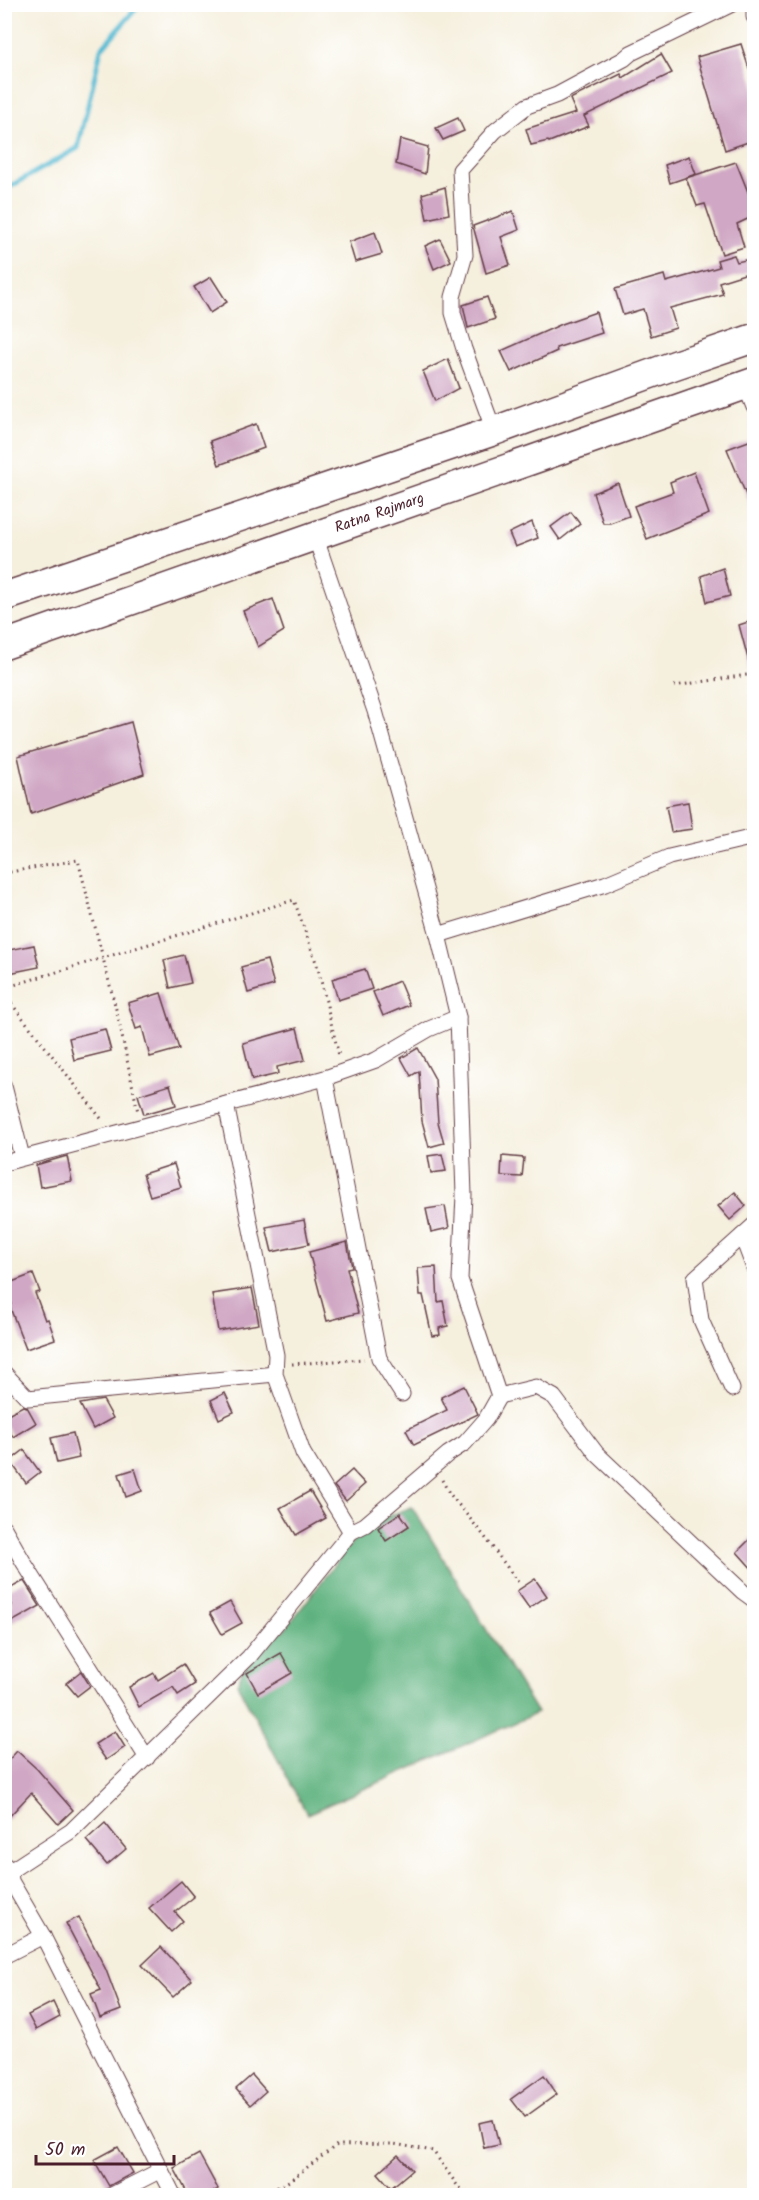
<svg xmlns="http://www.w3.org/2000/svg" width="759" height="2200" font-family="Kalam,sans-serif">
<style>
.forest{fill:#5fb27f;stroke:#546855;stroke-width:1.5}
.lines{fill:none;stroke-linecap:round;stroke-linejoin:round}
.stream{stroke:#54bad2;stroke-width:5}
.building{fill:#d0a7c5}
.street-casing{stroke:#643e46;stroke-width:17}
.highway-casing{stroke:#643e46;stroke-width:31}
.path{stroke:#643e46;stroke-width:3;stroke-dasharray:1.5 4.5;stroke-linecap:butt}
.street{stroke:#fff;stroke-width:15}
.highway{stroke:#fff;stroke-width:28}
.labels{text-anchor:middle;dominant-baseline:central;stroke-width:4.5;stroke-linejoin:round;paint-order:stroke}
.street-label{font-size:15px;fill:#4a1f2b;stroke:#fff}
</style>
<rect width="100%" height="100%" fill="#fff"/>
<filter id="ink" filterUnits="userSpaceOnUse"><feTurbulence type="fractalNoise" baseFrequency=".0167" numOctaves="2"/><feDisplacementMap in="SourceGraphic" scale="12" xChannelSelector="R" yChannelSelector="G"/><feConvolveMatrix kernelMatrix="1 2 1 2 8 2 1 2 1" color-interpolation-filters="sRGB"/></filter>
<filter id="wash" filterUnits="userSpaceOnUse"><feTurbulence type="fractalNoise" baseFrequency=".008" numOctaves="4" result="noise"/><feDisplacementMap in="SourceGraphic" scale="24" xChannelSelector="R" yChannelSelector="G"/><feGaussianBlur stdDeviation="1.35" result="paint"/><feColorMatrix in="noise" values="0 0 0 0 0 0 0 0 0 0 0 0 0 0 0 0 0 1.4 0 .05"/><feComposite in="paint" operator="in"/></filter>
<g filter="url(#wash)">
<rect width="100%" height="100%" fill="#f5efdd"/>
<!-- forest -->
<polygon class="forest" points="412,1507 537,1713 307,1814 237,1684 243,1670 287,1627 365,1525"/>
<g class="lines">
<!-- stream -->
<polyline class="stream" points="4,190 78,148 101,49 140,4"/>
</g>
<g id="blocks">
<!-- building -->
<g class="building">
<polygon points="741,44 754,84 754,140 725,150 697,57"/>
<polygon points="661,54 672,73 584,116 589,126 549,142 548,141 531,145 526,129 576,113 570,99 621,74 623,78"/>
<polygon points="458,118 464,131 443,140 436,128"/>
<polygon points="400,139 428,147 425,174 396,164"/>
<polygon points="689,156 696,174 670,183 665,165"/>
<polygon points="736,162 754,207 754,216 737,224 744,247 722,254 705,204 697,206 686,178"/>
<polygon points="445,187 449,214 427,219 422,194"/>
<polygon points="513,211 519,230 501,237 510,265 486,273 473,226"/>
<polygon points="375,232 382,254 355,262 349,242"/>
<polygon points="440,239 451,261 434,269 425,246"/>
<polygon points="734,255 737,262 754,258 754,271 719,282 723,294 670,308 676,328 651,336 643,309 623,315 615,289 664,275 666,282 719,267 717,260"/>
<polygon points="211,277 227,302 210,313 194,287"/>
<polygon points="487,297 495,319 468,328 463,305"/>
<polygon points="596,312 602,333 556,348 557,351 511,372 501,351 562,324"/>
<polygon points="448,359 459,388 435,401 423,371"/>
<polygon points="256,424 264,448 219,465 210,441"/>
<polygon points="754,439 754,514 727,449"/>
<polygon points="694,472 709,514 647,539 634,506 673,492 670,482"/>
<polygon points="618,483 629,516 610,523 603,523 593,493"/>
<polygon points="571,512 580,524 560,540 551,527"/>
<polygon points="532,522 538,538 515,547 509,533"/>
<polygon points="723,568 730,596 707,602 701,576"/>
<polygon points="273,599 284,631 258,647 243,611"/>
<polygon points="754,620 754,666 750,666 739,625"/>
<polygon points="131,722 144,774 31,814 18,756"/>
<polygon points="688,802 692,829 671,832 666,806"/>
<polygon points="34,945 39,967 4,974 4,951"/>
<polygon points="184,955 191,983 170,988 164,960"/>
<polygon points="267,960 274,985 248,993 241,967"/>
<polygon points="365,969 372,989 338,1000 332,979"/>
<polygon points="399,981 409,1005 383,1016 373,992"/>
<polygon points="161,993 179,1049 150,1057 142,1027 136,1029 128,1003"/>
<polygon points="297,1028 305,1060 277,1067 278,1074 252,1080 243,1043"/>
<polygon points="105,1029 111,1051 74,1060 69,1038"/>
<polygon points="418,1048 435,1079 438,1122 444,1143 429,1147 422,1121 419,1071 411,1076 401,1058"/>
<polygon points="170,1085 176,1105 144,1114 138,1095"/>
<polygon points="442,1154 446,1171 431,1173 428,1156"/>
<polygon points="67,1156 72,1181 40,1187 36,1165"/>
<polygon points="502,1156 524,1158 522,1177 501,1176"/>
<polygon points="174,1164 181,1187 150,1196 143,1174"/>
<polygon points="735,1192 746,1206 730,1220 718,1206"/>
<polygon points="445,1206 449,1228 431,1232 426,1209"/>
<polygon points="304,1220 309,1244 272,1252 266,1227"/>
<polygon points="347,1242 352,1267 347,1268 358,1313 327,1321 309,1252"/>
<polygon points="436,1267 438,1302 443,1301 448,1326 439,1328 440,1335 432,1336 423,1295 420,1295 418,1268"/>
<polygon points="33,1274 40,1292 35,1293 45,1320 48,1319 55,1339 26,1349 9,1305 12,1304 4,1285"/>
<polygon points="252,1288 259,1324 218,1331 212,1294"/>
<polygon points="464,1386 478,1414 414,1445 406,1430 447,1410 441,1397"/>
<polygon points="225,1393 234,1412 219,1419 211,1400"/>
<polygon points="103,1400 113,1418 93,1429 80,1404"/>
<polygon points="23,1406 27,1407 36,1423 13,1437 4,1422 4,1416"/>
<polygon points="73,1433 79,1458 57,1463 51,1438"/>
<polygon points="24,1450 40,1472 26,1483 10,1461"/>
<polygon points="135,1469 142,1491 126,1497 119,1474"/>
<polygon points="352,1470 365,1484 346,1501 334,1486"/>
<polygon points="310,1491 326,1518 296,1535 280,1508"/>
<polygon points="400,1513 409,1526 386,1541 378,1528"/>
<polygon points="754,1535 754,1571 737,1552"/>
<polygon points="535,1579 547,1596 529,1608 517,1591"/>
<polygon points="24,1581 40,1606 10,1623 4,1609 12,1605 5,1591"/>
<polygon points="230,1602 242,1623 222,1634 210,1613"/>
<polygon points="281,1653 292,1673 258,1693 247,1673"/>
<polygon points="183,1664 195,1684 178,1695 173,1687 139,1707 129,1687 154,1673 158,1680"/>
<polygon points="81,1671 90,1686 77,1696 66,1683"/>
<polygon points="115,1731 125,1747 106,1760 95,1744"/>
<polygon points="17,1751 37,1769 73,1810 58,1824 31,1793 4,1822 4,1765"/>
<polygon points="105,1823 126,1849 107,1865 86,1840"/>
<polygon points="181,1881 194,1897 175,1912 183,1921 171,1932 149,1908"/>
<polygon points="79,1917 106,1970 121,2010 100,2018 91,1994 101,1990 66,1923"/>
<polygon points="161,1947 192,1980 173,1997 142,1965"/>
<polygon points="53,2002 60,2017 36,2030 28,2015"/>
<polygon points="252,2075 266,2091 250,2105 236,2089"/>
<polygon points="544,2075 557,2094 525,2117 511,2099"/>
<polygon points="493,2120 499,2145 484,2148 479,2123"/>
<polygon points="118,2147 133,2173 109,2186 94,2160"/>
<polygon points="199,2154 218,2189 206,2196 189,2196 174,2168"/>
<polygon points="398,2155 412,2170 391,2188 378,2173"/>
</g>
</g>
</g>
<g filter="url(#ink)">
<use href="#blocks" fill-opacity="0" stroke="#643e46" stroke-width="1.5"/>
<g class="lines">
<defs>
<g id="street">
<polyline points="754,4 754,17"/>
<polyline points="745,385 754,407"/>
<polyline points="494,431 464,349 453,313 453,297 465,255 460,170 495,131 527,106 557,95 624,59 631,53 732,4"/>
<polyline points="315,536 375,711 438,935 458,1017"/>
<polyline points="438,935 605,884 669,857 754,837"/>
<polyline points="325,1078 379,1358 402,1394"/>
<polyline points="4,1086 22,1157"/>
<polyline points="226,1104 276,1355 275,1374 303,1453 351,1532"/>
<polyline points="4,1163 325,1078 376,1060 429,1029 458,1017 464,1195 460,1279 499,1396 486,1419 465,1443 448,1454 365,1525 351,1532 249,1657 71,1831 10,1871"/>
<polyline points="742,1236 754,1268"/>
<polyline points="4,1373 28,1398 275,1374"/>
<polyline points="732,1389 701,1320 695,1278 754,1225"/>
<polyline points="499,1396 536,1387 554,1397 597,1454 743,1592 754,1600"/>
<polyline points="4,1528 24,1563 147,1758"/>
<polyline points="5,1865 10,1871 11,1881 43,1936 174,2196"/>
<polyline points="4,1956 43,1936"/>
<polyline points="110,2196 161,2170"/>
</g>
<g id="highway">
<polyline points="4,597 494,431 675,365 754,338"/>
<path id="s1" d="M4 645 754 382"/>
</g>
</defs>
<!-- street casing -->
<use href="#street" class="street-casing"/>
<!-- highway casing -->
<use href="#highway" class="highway-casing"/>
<!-- path -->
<g class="path">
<polyline points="674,686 754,674"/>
<polyline points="4,873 78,860 118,1017 138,1112"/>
<polyline points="4,988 294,900 318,968 339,1056"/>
<polyline points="4,994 103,1121"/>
<polyline points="292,1364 364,1359"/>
<polyline points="442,1480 449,1493 485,1537 518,1582"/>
<polyline points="261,2196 289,2181 337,2145 394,2144 433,2151 457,2185 469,2196"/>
</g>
<!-- street -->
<use href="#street" class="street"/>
<!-- highway -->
<use href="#highway" class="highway"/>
</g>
</g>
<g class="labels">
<!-- street labels -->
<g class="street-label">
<text stroke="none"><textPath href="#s1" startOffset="398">Ratna Rajmarg</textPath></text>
</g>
</g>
<!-- margin -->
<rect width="759" height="2200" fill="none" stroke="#fff" stroke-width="24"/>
<!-- scale -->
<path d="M36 2155v9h138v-9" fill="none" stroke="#4a1f2b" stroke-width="3"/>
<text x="45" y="2155" font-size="18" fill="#4a1f2b" stroke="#ffffff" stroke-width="4.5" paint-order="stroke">50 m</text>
</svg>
